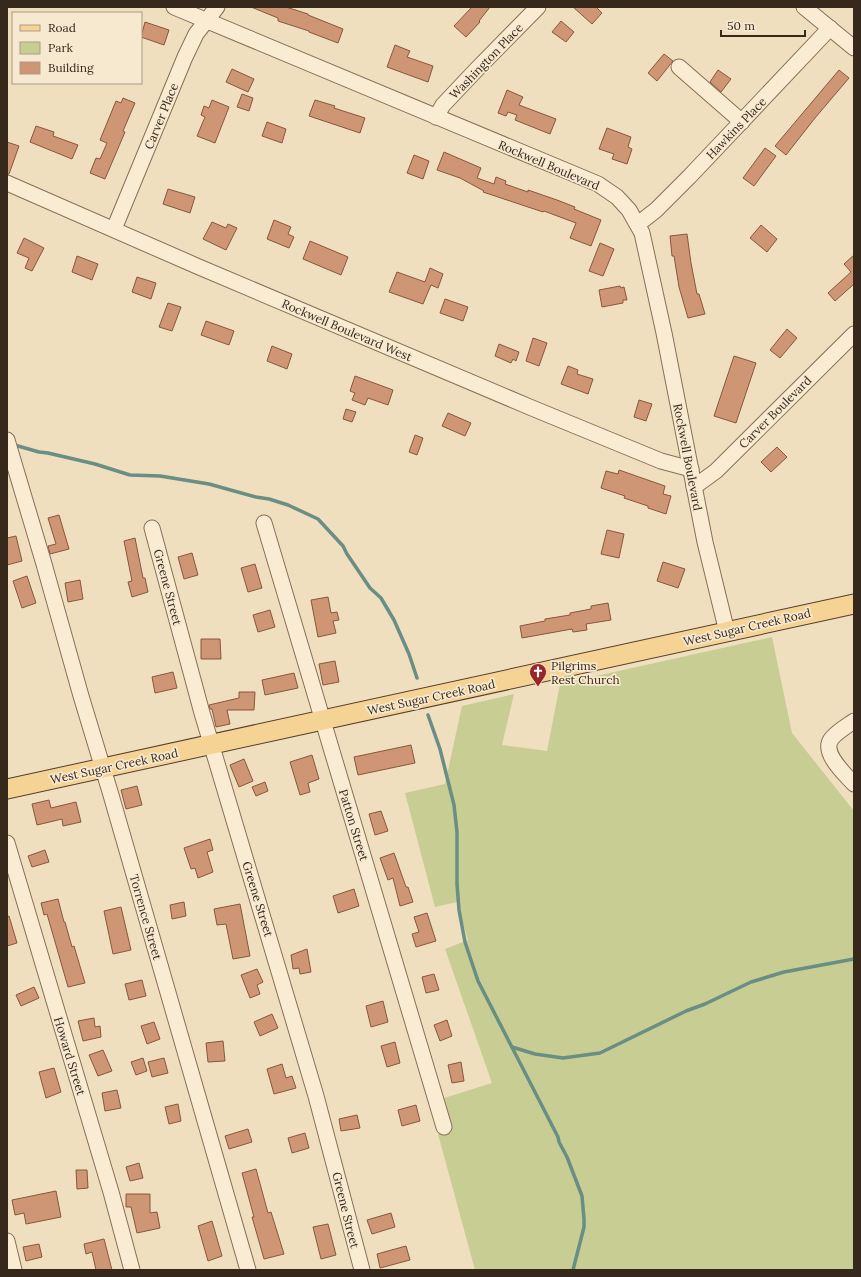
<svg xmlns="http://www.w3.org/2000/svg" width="861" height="1277" font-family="Lora,serif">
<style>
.green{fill:#c8cd93}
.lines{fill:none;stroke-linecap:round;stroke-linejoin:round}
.stream{stroke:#698e84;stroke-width:3.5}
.building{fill:#ce9674;stroke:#88573c}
.minor-casing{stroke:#886f57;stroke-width:17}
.major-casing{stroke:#553d2c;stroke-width:21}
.minor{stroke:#faecd2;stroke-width:15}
.major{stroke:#f4d395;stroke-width:19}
.labels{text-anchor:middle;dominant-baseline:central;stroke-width:3.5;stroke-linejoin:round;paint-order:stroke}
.street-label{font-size:12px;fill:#37281c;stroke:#f6e9cf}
.poi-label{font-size:12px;fill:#37281c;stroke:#f6e9cf;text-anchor:start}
</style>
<rect width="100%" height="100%" fill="#efdfbf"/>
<!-- green -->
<polygon class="green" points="772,637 792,733 854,811 854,1270 475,1270 438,1134 452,1129 444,1098 492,1083 445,949 468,940 457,902 435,907 405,793 445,784 462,706 514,694 502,745 547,751 560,684"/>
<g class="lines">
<!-- stream -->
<g class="stream">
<polyline points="11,444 39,452 48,453 95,464 130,475 160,476 209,484 256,497 269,499 288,505 318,519 343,546 347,554 370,588 381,598 394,620 409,654 417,678"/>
<polyline points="428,715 440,749 454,805 457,832 457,884 459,910 465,942 478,981 558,1137 559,1142 567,1157 582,1196 584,1219 584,1227 573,1270"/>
<polyline points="512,1047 535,1054 563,1058 600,1053 686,1011 705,1004 751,982 784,972 854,959"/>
</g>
</g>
<!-- building -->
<g class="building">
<polygon points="251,7 286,7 308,14 308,15 343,29 338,43 309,32 309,31 278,21 278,18"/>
<polygon points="472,7 490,7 479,21 480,22 466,37 454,26"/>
<polygon points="573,7 596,7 602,13 592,24"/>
<polygon points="561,21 574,32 566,42 552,32"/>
<polygon points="145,22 169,30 164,45 141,37"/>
<polygon points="395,45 410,51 407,57 433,66 428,82 387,67"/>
<polygon points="664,54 673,61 657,81 648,73"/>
<polygon points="232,69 254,79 248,92 226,82"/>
<polygon points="718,70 731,79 721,92 710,82"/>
<polygon points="839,70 849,78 815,118 786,155 775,146"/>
<polygon points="507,90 523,97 519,105 556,119 550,134 515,120 517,115 508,112 506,116 498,113"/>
<polygon points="242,94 253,98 249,111 237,107"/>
<polygon points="123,98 135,103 123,131 125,132 105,179 90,173 96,158 100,159 107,143 100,140 116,101 121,103"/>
<polygon points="212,100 229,107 215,143 197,136 205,117 201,115 204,106 209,108"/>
<polygon points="315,100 335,106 334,108 365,118 360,133 309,116"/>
<polygon points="267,122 286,129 282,143 262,136"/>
<polygon points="36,126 54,132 53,136 78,145 72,159 30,142"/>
<polygon points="607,128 631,137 628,147 632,149 627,164 612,159 614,154 599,149"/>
<polygon points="7,142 19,146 9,174 7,174"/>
<polygon points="765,148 776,156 754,186 743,178"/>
<polygon points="444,152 481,168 477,178 494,184 496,177 506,181 505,184 528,192 528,190 557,200 575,207 574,209 601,220 591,246 570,238 576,223 544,211 543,212 483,192 484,191 460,178 437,170"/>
<polygon points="414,155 429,161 423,179 407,173"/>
<polygon points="168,189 195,197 190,213 163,204"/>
<polygon points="274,220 291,227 288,234 294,237 289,248 267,239"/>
<polygon points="212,222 226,228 228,224 237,228 226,250 203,239"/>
<polygon points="761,225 777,239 767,252 750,238"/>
<polygon points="687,234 691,263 697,294 699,294 705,314 688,318 679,287 674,256 672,256 670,236"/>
<polygon points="24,238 44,248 32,271 25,268 29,258 17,253"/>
<polygon points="310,241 348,257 341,275 303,259"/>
<polygon points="600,243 614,249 603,276 589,271"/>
<polygon points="854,255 854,284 835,301 828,293 851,272 844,264"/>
<polygon points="77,256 98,264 92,280 72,272"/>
<polygon points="430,268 443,274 438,288 431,285 423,304 389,292 397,272 425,282"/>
<polygon points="137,277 156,283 151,299 132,292"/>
<polygon points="620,286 621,288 624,287 627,300 623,300 623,303 602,307 599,290"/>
<polygon points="445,299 468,307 463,321 440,313"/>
<polygon points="168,303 181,307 172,331 159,327"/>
<polygon points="206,321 234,331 229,345 201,335"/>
<polygon points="787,329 797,338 780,358 770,350"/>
<polygon points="533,338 547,343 539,366 526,361"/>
<polygon points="499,344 519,352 516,361 513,359 511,363 495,356"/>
<polygon points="272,346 292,354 287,369 267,361"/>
<polygon points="734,356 756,363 736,423 714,416"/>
<polygon points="568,366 578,370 577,374 593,379 588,394 561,384"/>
<polygon points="355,376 393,390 388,405 368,398 365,405 352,400 355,393 350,391"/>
<polygon points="639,400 652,404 646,421 634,417"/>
<polygon points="346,409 356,412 352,422 343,419"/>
<polygon points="448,413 471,423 465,436 442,426"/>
<polygon points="415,435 423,438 417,455 409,452"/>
<polygon points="777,447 787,457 771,472 761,462"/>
<polygon points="619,470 665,486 663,494 671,496 666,514 648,508 648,506 624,498 625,496 601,488 606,471 618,474"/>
<polygon points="59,515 69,549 50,554 48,546 56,544 48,518"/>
<polygon points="607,530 624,534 619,558 601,554"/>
<polygon points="16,536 22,561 7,565 7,538"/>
<polygon points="135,538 143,578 145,578 148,592 132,597 128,582 132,581 124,541"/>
<polygon points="192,553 198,575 184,579 178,557"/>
<polygon points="663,562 685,569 678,588 657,581"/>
<polygon points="255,564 262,588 248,592 241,568"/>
<polygon points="27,576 36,603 22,608 13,581"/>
<polygon points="80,580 83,599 68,602 65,583"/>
<polygon points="328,597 331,613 337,612 339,620 333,621 336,633 318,637 311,600"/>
<polygon points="608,603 611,620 586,624 587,630 573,632 572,629 522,638 520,626 545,621 545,619 570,615 570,613 591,609 591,606"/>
<polygon points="270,610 275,627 258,632 253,615"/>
<polygon points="201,639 220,639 221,659 201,659"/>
<polygon points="335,661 339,682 323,685 319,664"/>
<polygon points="173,672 177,688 155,693 152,677"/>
<polygon points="294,673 298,688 265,695 262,680"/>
<polygon points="239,692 255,692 254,710 227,710 230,724 216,727 212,709 210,709 209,705 239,698"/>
<polygon points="411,745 415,763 358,775 354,757"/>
<polygon points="312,755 319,779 308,783 310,792 300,795 290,762"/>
<polygon points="244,759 253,781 239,787 230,765"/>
<polygon points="265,782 268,791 256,796 252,787"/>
<polygon points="137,786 142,805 126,809 121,790"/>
<polygon points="49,800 51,808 76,802 81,822 63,826 62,819 37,825 32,804"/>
<polygon points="381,811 388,831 375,835 369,814"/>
<polygon points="210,839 213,850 207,852 213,872 198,878 195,868 191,869 184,848"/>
<polygon points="45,850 49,862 32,867 28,856"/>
<polygon points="394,853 406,887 408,887 413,902 400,906 393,878 388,880 380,858"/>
<polygon points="354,889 359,906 338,913 333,896"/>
<polygon points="58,899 64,922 65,922 72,947 74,946 85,983 68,987 47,914 44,915 41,903"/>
<polygon points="184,902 186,916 172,919 170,905"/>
<polygon points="240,904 250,956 233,959 226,924 217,925 214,909"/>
<polygon points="121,907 131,950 113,954 104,911"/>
<polygon points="427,913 436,941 416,947 412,934 419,932 414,917"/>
<polygon points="9,916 17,943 7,946 7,917"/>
<polygon points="307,949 311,972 300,974 299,968 293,969 291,955"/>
<polygon points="257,969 263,982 257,985 260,994 250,998 241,975"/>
<polygon points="434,974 439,990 426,993 422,977"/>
<polygon points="142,980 146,996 129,1000 125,984"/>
<polygon points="34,987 39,998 21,1006 16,995"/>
<polygon points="383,1001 388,1022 371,1027 366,1006"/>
<polygon points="272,1014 278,1028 260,1036 254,1022"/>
<polygon points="94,1018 95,1027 100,1026 101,1037 83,1041 78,1021"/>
<polygon points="447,1020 452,1036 440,1041 434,1025"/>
<polygon points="154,1022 160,1039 147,1044 141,1026"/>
<polygon points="223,1041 225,1061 208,1062 206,1043"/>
<polygon points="395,1042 400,1063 387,1067 381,1046"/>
<polygon points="103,1050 112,1071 98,1076 89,1055"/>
<polygon points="143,1058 147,1071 136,1075 131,1062"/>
<polygon points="164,1058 168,1073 152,1077 148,1062"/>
<polygon points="461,1062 464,1081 452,1083 448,1065"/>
<polygon points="282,1064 286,1078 292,1076 296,1088 274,1094 267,1069"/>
<polygon points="54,1068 61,1092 46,1098 39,1072"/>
<polygon points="117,1090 121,1108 105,1111 102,1093"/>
<polygon points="178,1104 181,1121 169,1124 165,1107"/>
<polygon points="416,1105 420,1121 402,1126 398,1110"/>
<polygon points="357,1115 360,1128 341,1131 339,1119"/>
<polygon points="248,1129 252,1142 229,1149 225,1136"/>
<polygon points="305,1133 309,1148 292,1153 288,1138"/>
<polygon points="139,1163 143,1178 130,1181 126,1167"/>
<polygon points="256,1169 268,1213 271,1212 284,1254 264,1259 252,1217 254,1217 242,1173"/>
<polygon points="76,1170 87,1170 88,1188 77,1189"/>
<polygon points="56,1191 61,1217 26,1224 24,1213 15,1215 12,1200"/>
<polygon points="126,1194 150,1194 150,1213 157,1212 160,1228 137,1233 131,1207 126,1207"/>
<polygon points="391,1213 395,1227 372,1234 367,1220"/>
<polygon points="212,1221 222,1256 208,1261 198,1226"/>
<polygon points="328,1224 336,1255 321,1259 313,1227"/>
<polygon points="104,1239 112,1270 96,1270 92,1252 86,1254 84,1244"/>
<polygon points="39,1244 42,1257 26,1261 23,1247"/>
<polygon points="406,1246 410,1260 380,1268 377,1254"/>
</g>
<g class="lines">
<defs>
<g id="minor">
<polyline points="174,7 598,184 617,197 629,210 642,233 664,333 705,542 727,632"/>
<polyline points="804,7 854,48"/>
<polyline points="679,67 742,122"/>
<polyline points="436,117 443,105 477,69 538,7"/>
<polyline points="7,183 199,267 532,408 661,461 691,469"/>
<polyline points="638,224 656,210 690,176 830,28"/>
<polyline points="114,229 185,57 196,34 217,7"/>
<polyline points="7,440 44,564 81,696 111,795 248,1270"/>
<polyline points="694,487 716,471 854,334"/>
<polyline points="264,523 444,1127"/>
<polyline points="152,528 202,713 316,1096 362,1270"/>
<path d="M854 721C847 726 838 731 832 738 820 752 845 774 854 784"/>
<polyline points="7,843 111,1192 132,1270"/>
<polyline points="7,1241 14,1270"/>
</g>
<polyline id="major" points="7,789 854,604"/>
</defs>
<!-- minor casing -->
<use href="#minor" class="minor-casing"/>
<!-- major casing -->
<use href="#major" class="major-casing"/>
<!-- minor -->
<use href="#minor" class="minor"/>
<!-- major -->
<use href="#major" class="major"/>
</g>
<!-- icons -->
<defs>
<symbol id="church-pin" viewBox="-11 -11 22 30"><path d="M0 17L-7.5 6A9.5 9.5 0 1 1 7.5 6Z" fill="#98262b" stroke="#f6e9cf"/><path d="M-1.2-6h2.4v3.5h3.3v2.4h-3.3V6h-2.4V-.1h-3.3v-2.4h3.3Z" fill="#fff"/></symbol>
</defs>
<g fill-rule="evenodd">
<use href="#church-pin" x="528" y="662" width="20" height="27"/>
</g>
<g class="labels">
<!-- street labels -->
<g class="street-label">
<text transform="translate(486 61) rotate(-46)">Washington Place</text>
<text transform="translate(161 116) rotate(-68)">Carver Place</text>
<text transform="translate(736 128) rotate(-46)">Hawkins Place</text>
<text transform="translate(549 165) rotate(23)">Rockwell Boulevard</text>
<text transform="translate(347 330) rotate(23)">Rockwell Boulevard West</text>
<text transform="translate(775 412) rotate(-45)">Carver Boulevard</text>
<text transform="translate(688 457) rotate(79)">Rockwell Boulevard</text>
<text transform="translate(168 587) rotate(75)">Greene Street</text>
<text transform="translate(747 627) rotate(-13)">West Sugar Creek Road</text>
<text transform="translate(431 697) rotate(-12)">West Sugar Creek Road</text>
<text transform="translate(114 766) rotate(-12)">West Sugar Creek Road</text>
<text transform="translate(354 825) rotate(73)">Patton Street</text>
<text transform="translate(258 899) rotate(73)">Greene Street</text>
<text transform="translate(146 917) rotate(74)">Torrence Street</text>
<text transform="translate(70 1056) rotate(73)">Howard Street</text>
<text transform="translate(346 1210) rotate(76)">Greene Street</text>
</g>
<!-- poi labels -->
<g class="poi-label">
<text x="551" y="665">Pilgrims<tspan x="551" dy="14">Rest Church</tspan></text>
</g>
</g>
<!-- border -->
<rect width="861" height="1277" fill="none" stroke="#37281c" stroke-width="16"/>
<!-- legend -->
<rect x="12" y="12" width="130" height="72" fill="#f6e9cf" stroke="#aa9c87"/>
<rect x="20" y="25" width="20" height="6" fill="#f4d395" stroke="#aa9c87"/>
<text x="48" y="32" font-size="12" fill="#37281c">Road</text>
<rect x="20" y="42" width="20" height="12" fill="#c8cd93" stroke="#aa9c87"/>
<text x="48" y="52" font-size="12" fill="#37281c">Park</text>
<rect x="20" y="62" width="20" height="12" fill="#ce9674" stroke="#aa9c87"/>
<text x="48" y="72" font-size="12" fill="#37281c">Building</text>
<!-- scale -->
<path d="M721 30v6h84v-6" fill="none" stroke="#37281c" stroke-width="2"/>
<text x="727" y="30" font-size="12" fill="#37281c" stroke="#f6e9cf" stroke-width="3" paint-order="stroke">50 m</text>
</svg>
